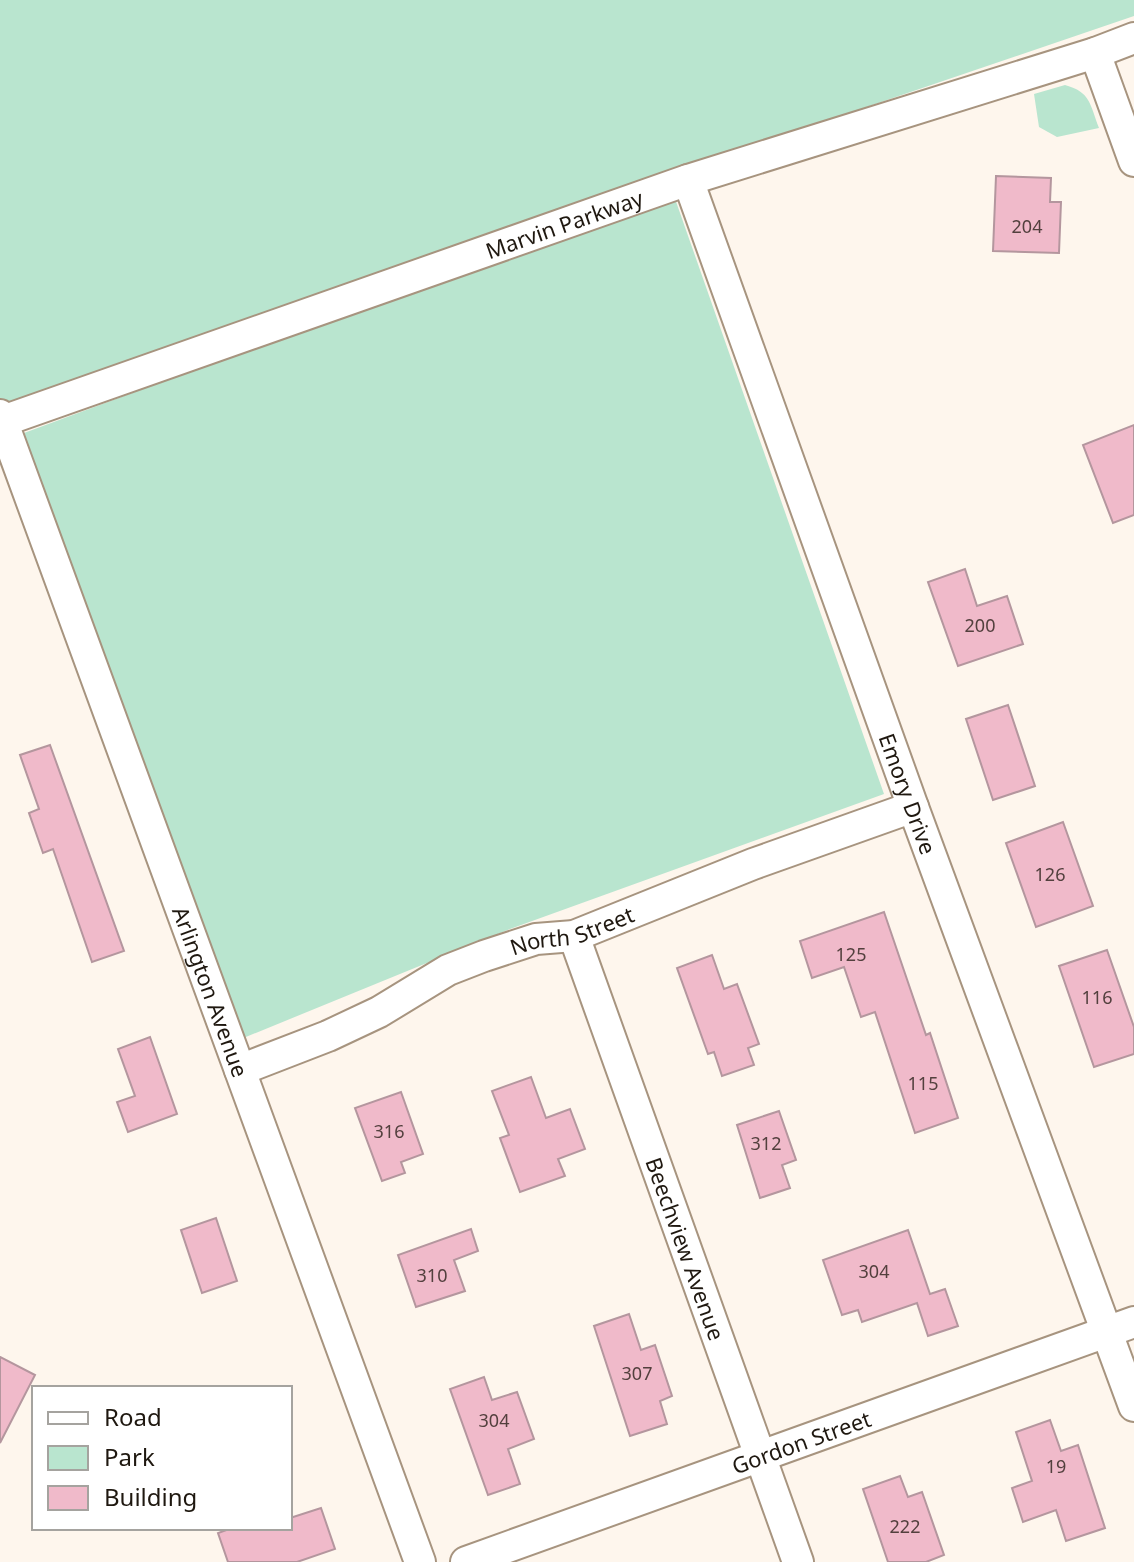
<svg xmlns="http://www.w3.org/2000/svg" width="1134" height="1562" font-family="'Noto Sans',sans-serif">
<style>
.green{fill:#b9e5cf}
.building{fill:#f0baca;stroke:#b4969e;stroke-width:2}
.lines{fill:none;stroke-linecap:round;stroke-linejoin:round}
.street-casing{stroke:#a7947f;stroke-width:34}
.street{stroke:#fff;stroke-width:30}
.labels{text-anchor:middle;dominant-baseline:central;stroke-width:6;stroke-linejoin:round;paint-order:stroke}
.number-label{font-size:18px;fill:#53403e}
.street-label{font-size:22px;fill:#1f1810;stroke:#fff}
</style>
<rect width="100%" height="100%" fill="#fef6ed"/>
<!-- green -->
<g class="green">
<polygon points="0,0 1134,0 1134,16 514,227 0,406"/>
<path d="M1065 85C1091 92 1090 105 1099 128L1057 137 1039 127 1034 94Z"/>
<polygon points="673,193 884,794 510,929 241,1039 24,433"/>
</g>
<!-- building -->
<g class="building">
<polygon points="996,176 1051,178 1050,202 1061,202 1059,253 993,251"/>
<polygon points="1134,425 1134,515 1113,523 1083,445"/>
<polygon points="965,569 977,606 1007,596 1023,644 958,666 928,582"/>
<polygon points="1008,705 1035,786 993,800 966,719"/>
<polygon points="50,745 124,951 92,962 53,849 43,853 29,813 39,809 20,755"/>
<polygon points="1063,822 1093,906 1036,927 1006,843"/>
<polygon points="884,912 926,1035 930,1033 958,1118 915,1133 875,1012 861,1017 844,967 812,978 800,941"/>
<polygon points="1107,950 1134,1027 1134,1054 1094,1067 1059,966"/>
<polygon points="712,955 724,989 737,984 759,1044 748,1048 754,1065 722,1076 714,1052 708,1054 677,968"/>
<polygon points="150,1037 177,1114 128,1132 117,1102 135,1096 118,1049"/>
<polygon points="531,1077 546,1118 570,1109 585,1149 558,1159 565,1176 520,1192 500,1138 509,1135 492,1091"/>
<polygon points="401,1092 423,1154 401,1162 405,1173 382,1181 355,1108"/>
<polygon points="779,1111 796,1160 782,1165 790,1188 760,1198 737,1125"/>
<polygon points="216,1218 237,1281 202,1293 181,1230"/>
<polygon points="471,1229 478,1251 454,1260 465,1291 416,1307 398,1255"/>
<polygon points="908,1230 930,1294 945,1289 958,1326 928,1336 917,1303 862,1322 858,1310 842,1315 823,1260"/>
<polygon points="629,1314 641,1350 655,1345 672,1396 660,1401 667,1424 630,1436 594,1326"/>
<polygon points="0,1357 35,1375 0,1443"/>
<polygon points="484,1377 492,1400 517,1392 534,1439 508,1449 520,1484 488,1495 450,1389"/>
<polygon points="1050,1420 1061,1451 1078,1445 1105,1528 1066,1541 1056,1510 1023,1522 1012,1488 1032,1481 1016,1432"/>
<polygon points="900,1476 908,1497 922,1492 944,1555 926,1562 888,1562 863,1489"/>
<polygon points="321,1508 335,1549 297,1562 228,1562 218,1533 232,1528 290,1528 290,1518"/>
</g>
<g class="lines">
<defs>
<g id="street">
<polyline points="1095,53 1134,161"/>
<path id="s1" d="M688 180 913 807 1134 1406"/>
<path id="s2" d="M0 415 420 1562"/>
<path id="s3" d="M0 422 688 180 1095 53 1134 38"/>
<path id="s4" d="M574 936 798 1562"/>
<path id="s5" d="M240 1070 328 1036 379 1012 448 970 484 956 536 939 574 936 753 864 913 807"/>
<path id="s6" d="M466 1562 1134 1322"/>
</g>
</defs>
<!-- street casing -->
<use href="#street" class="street-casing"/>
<!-- street -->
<use href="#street" class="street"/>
</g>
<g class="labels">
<!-- number labels -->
<g class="number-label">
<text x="1027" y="226">204</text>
<text x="980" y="625">200</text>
<text x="1050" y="874">126</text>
<text x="851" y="954">125</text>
<text x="1097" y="997">116</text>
<text x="923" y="1083">115</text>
<text x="389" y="1131">316</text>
<text x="766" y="1143">312</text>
<text x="874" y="1271">304</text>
<text x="432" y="1275">310</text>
<text x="637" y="1373">307</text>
<text x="494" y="1420">304</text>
<text x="1056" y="1466">19</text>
<text x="905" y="1526">222</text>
</g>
<!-- street labels -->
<g class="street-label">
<text stroke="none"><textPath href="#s3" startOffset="598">Marvin Parkway</textPath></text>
<text stroke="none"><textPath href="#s1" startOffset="652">Emory Drive</textPath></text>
<text stroke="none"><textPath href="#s5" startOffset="362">North Street</textPath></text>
<text stroke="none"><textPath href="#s2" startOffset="614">Arlington Avenue</textPath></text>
<text stroke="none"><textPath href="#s4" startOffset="332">Beechview Avenue</textPath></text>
<text stroke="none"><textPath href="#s6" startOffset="356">Gordon Street</textPath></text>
</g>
</g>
<!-- legend -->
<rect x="32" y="1386" width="260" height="144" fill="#ffffff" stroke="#a5a39f" stroke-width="2"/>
<rect x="48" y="1412" width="40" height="12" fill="#ffffff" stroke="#a5a39f" stroke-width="2"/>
<text x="104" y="1426" font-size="24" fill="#1f1810">Road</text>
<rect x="48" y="1446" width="40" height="24" fill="#b9e5cf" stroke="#a5a39f" stroke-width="2"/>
<text x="104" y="1466" font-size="24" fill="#1f1810">Park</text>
<rect x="48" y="1486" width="40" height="24" fill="#f0baca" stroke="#a5a39f" stroke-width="2"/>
<text x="104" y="1506" font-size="24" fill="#1f1810">Building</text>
</svg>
